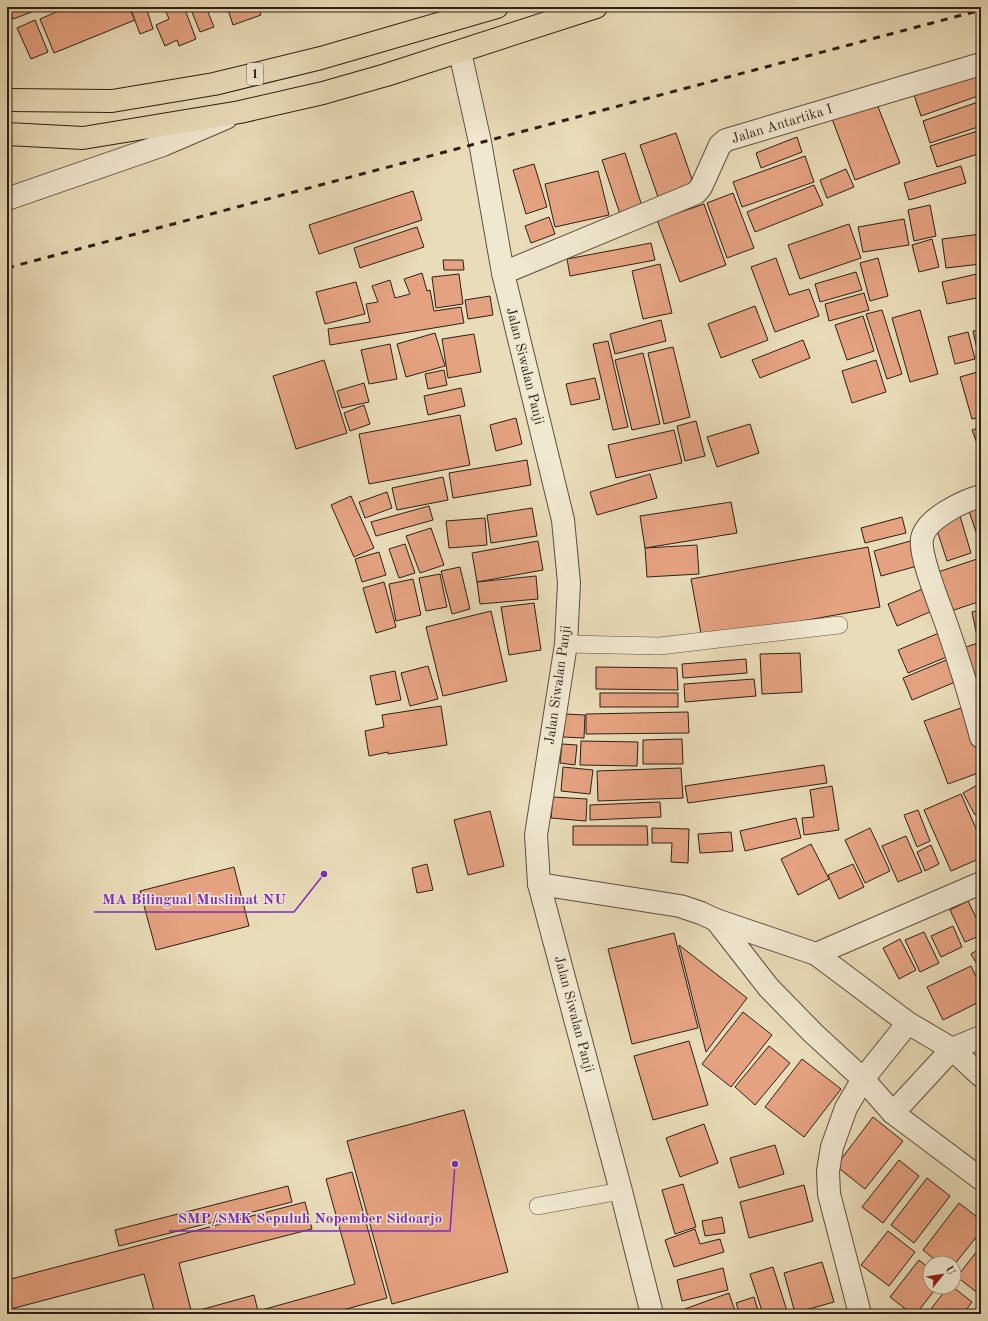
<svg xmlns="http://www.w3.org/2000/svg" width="988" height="1321" font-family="'Old Standard TT',serif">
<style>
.building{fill:#e5a281;stroke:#2d1f17}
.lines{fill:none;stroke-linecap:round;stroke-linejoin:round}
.service-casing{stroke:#5c4e3f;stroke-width:18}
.minor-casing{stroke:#5c4e3f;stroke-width:24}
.tertiary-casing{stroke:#5c4e3f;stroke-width:24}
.trunk-casing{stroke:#2d1f17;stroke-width:24}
.service{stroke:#f1e8d1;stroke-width:17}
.minor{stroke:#f1e8d1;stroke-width:22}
.tertiary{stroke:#f1e8d1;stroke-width:22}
.trunk{stroke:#e9dcb8;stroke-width:22}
.rail{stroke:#2d1f17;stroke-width:3;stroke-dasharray:7 7;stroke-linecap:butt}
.labels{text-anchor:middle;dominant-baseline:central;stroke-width:3;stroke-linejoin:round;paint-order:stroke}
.shield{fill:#f1e8d1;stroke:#685b4f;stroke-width:1}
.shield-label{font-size:13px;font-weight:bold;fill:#2d1f17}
.street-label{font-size:14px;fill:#2d1f17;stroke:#f1e8d1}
.leader{fill:none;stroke:#7b2cbf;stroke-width:1.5}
.callout-dot{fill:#7b2cbf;stroke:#f1e8d1;stroke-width:1.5}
.callout-label{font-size:15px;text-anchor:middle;font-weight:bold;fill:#7b2cbf;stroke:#f1e8d1;stroke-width:3;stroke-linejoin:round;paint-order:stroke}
</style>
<rect width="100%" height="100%" fill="#e9dcb8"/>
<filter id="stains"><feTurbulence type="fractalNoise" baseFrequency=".005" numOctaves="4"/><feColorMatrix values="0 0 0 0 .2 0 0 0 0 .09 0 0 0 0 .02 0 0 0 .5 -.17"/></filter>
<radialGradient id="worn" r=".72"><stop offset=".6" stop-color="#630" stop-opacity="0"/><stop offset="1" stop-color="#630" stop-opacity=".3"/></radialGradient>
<!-- building -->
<g class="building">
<polygon points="8,7 45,7 13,19"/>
<polygon points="68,7 129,7 135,20 54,53 40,19"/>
<polygon points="130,7 146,7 153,29 140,34"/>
<polygon points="164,7 184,7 196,39 179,46 177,40 165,46 156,25 169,19"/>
<polygon points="190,7 206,7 214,27 200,32"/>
<polygon points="227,7 259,7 261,15 233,25"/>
<polygon points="35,20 48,52 31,59 17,28"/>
<polygon points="981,67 981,95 921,116 912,89"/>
<polygon points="875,99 900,163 855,180 831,116"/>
<polygon points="981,101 981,126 930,143 923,121"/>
<polygon points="981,130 981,153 937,167 930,146"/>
<polygon points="676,133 695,188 659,200 640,145"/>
<polygon points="797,137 802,152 761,168 756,153"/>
<polygon points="625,153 642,206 620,214 602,160"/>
<polygon points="805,156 814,182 742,207 733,182"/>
<polygon points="534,164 547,207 526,214 513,170"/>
<polygon points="961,166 966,183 909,200 904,183"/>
<polygon points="846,169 854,187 827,198 820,180"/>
<polygon points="598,171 609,215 555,227 545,184"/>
<polygon points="814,185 823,205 755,232 747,212"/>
<polygon points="413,191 422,220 319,254 309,225"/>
<polygon points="733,193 754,248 727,258 707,203"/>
<polygon points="704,204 726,265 680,282 657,220"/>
<polygon points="930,205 936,236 914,241 908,210"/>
<polygon points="549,217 555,234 531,243 525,226"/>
<polygon points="904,219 909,245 863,252 858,227"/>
<polygon points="849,224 861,258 800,279 788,245"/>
<polygon points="417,227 424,247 360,268 354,248"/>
<polygon points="981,234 981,264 946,268 942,239"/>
<polygon points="932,239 939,267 919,272 912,245"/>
<polygon points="651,243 655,260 570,276 567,259"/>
<polygon points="776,258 789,295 809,289 819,316 775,332 751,267"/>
<polygon points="878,258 888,296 870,301 860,263"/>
<polygon points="443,260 463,260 464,270 444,270"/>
<polygon points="660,264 672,313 643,319 632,271"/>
<polygon points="856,272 862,290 820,302 815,284"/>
<polygon points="422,273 427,291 430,290 434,311 461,307 464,323 330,345 328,329 370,322 366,304 378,302 372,286 390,280 395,298 410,294 404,279"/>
<polygon points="981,273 981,297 947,304 942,282"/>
<polygon points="459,274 463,304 436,308 432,277"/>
<polygon points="356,282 365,314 325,324 316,292"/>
<polygon points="864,293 869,310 829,321 825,304"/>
<polygon points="490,296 493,315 468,319 465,300"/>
<polygon points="755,306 768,340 721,358 708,324"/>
<polygon points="882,310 902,374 887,379 866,314"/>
<polygon points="920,310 938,374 910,382 892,318"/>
<polygon points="863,316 874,351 847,360 835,325"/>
<polygon points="661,320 666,341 615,354 610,334"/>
<polygon points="981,330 981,363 980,363 973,331"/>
<polygon points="968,332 975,359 955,364 948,337"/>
<polygon points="435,333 445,366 406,377 397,344"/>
<polygon points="474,334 481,372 448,378 442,339"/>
<polygon points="803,340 810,358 760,378 752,360"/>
<polygon points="608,341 628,427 613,430 593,344"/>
<polygon points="390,344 397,379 369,384 361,350"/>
<polygon points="673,347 690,417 664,424 648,353"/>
<polygon points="643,353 660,424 632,430 615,360"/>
<polygon points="324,360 347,433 296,449 273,376"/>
<polygon points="876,360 886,392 852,403 842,371"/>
<polygon points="444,370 447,385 428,389 425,374"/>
<polygon points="981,371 981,417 972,419 960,377"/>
<polygon points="595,378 600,399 571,405 566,384"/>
<polygon points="364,383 369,402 342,408 337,391"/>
<polygon points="461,388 465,406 428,415 424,396"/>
<polygon points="364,405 370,424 350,431 344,413"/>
<polygon points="460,415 470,465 369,484 359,434"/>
<polygon points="516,418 522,444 496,451 490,425"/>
<polygon points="696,421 705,456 685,461 677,426"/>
<polygon points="750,424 759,453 717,467 707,437"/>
<polygon points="981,427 981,454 972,430"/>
<polygon points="674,430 682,463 616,478 608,445"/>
<polygon points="527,460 531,485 453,498 449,473"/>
<polygon points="650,474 657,498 597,515 590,492"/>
<polygon points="443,477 448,500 397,510 392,488"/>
<polygon points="387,492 392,508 365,518 359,502"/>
<polygon points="351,496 374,548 354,557 331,505"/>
<polygon points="731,502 737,533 645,548 640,516"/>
<polygon points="429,506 433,520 376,536 371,522"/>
<polygon points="981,507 981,534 977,535 969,511"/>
<polygon points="532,508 537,536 491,543 487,515"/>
<polygon points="960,516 971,553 947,561 935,524"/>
<polygon points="902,517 906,533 865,543 861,528"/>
<polygon points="485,518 487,545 449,548 446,521"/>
<polygon points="431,528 444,565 420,573 406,536"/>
<polygon points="914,540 921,565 881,576 874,551"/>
<polygon points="538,541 543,570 477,582 472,553"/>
<polygon points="405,544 415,573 399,578 389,549"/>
<polygon points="697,545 699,574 647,577 645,548"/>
<polygon points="868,547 880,607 702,639 691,579"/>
<polygon points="379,552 386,575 362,582 355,559"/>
<polygon points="980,558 981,562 981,601 948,612 935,573"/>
<polygon points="460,567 470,609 452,614 441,571"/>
<polygon points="440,574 447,607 426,611 419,578"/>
<polygon points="536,576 538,599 480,604 477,582"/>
<polygon points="413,579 421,615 396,621 389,584"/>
<polygon points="384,582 396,627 376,633 363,588"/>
<polygon points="929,586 939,608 897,626 888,604"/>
<polygon points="534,603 541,650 509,655 501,607"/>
<polygon points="981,610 981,635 977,636 972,612"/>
<polygon points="491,611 507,681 443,696 426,627"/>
<polygon points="939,633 949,656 908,673 898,650"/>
<polygon points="981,642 981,680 975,682 963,648"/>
<polygon points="800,653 802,692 762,694 760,654"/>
<polygon points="951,658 960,680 912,700 903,678"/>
<polygon points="746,659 747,673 683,678 682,664"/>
<polygon points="428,666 438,699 410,706 401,673"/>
<polygon points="596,667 677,668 678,690 596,689"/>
<polygon points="395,671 401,700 376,705 370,676"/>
<polygon points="754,679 756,696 685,702 684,684"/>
<rect x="600" y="693" width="78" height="14"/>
<polygon points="441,706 447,745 388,754 388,752 369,756 365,731 384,727 382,715"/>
<polygon points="961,708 981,761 981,772 948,784 924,721"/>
<polygon points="688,712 689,733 586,734 586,714"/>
<polygon points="565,714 585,715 584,738 563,737"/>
<polygon points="682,739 683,764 643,764 643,740"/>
<polygon points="581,741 638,742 637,766 580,765"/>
<polygon points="562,744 577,745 575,765 560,763"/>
<polygon points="824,765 827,783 688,803 685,786"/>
<polygon points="563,767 593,770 590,794 561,791"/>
<polygon points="681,768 683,798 598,801 597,771"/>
<polygon points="981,783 981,811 975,815 963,793"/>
<polygon points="832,786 839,830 804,835 802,818 814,817 810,790"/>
<polygon points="961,794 981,840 981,858 951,871 924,810"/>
<polygon points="553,797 587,799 586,821 551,818"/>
<polygon points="660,802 661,817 590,820 590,805"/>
<polygon points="918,810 930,841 917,847 904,815"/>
<polygon points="490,811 504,866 468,875 454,820"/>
<polygon points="796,818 801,838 745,851 740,831"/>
<polygon points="573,826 647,826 648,845 573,845"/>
<polygon points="652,828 689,829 688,863 671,862 672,843 652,843"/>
<polygon points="870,828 890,871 865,883 845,840"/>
<polygon points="731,832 733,851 700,853 698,834"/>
<polygon points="906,836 922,872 898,882 882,846"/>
<polygon points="811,844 829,879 798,895 781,859"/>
<polygon points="931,845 939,864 925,871 917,852"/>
<polygon points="427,864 433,890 417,893 412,868"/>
<polygon points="853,864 864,887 839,899 828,875"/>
<polygon points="234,867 249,926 156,950 140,891"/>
<polygon points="968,901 981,928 981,935 965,942 950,910"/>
<polygon points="953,926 962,947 941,957 931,936"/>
<polygon points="924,932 939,963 920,972 905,940"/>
<polygon points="674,933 698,1028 632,1044 608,949"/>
<polygon points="900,939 916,970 899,979 883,948"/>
<polygon points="679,945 747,998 706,1052"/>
<polygon points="981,948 981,971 971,954"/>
<polygon points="971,966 981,987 981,1001 943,1020 927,987"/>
<polygon points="743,1012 772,1035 731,1087 702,1064"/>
<polygon points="689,1041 708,1105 653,1120 634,1056"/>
<polygon points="769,1046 790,1063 755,1105 735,1087"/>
<polygon points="802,1059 841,1089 804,1137 765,1107"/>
<polygon points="464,1110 508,1272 392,1304 347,1141"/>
<polygon points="873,1117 903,1141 865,1189 836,1166"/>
<polygon points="704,1124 718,1163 680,1177 666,1138"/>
<polygon points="775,1145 784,1174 739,1188 730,1158"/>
<polygon points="899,1160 919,1176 883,1223 862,1207"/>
<polygon points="352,1172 387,1298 328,1314 201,1314 200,1310 254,1295 258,1311 355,1284 326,1179"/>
<polygon points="927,1178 950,1196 914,1243 891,1225"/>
<polygon points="683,1184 696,1227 675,1234 662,1190"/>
<polygon points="804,1185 813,1221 749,1238 740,1202"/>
<polygon points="288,1186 292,1202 119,1246 115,1230"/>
<polygon points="305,1202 312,1229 179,1263 192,1314 155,1314 144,1274 7,1310 7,1280"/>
<polygon points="959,1203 981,1220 981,1231 954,1265 954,1263 939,1263 923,1250"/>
<polygon points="722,1217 725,1233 705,1236 702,1221"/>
<polygon points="695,1229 700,1244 720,1239 724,1252 674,1267 665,1240"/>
<polygon points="888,1231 915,1252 889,1286 861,1265"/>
<polygon points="981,1246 981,1292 979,1294 957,1277"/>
<polygon points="919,1260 930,1269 930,1287 937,1287 916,1314 912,1314 890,1297"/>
<polygon points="822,1262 834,1302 795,1313 784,1273"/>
<polygon points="773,1267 788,1314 763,1314 750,1274"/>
<polygon points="723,1268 728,1290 682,1301 677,1280"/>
<polygon points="948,1287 953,1287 972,1302 963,1314 927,1314"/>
<polygon points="729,1293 736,1314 684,1314 682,1310"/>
<polygon points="754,1297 759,1314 740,1314 736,1303"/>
<polygon points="978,1306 981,1309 981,1314 972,1314"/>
</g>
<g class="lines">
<defs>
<g id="service">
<polyline points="566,644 660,646 839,625"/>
<polyline points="538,1206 621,1191"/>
</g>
<g id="minor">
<polyline points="460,52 480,142 503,273 563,520 569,583 566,644 536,835 539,884 621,1191 652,1314"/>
<polyline points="503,273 696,193 701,187 720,145 726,140 981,64"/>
<path d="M981 496C963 501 925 519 922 539 919 556 941 608 947 626 960 663 971 700 981 737"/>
<polyline points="539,884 680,906 701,913 716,920"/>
<polyline points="816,954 981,883"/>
<polyline points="981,1076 952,1049 908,1023 816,954 716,920 769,988 813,1033 863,1079 893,1113 981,1179"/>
<polyline points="893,1113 952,1049 981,1037"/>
<polyline points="860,1314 829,1194 828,1171 832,1147 846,1108 863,1079 908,1023"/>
</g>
<polyline id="tertiary" points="7,199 163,145 226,118"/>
<g id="trunk">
<polyline points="7,100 112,101 214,84 321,58 497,7"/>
<polyline points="7,134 83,138 240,112 323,93 386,75 596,7"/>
</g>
</defs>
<!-- service casing -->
<use href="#service" class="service-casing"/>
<!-- minor casing -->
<use href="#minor" class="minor-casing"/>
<!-- tertiary casing -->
<use href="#tertiary" class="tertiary-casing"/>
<!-- trunk casing -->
<use href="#trunk" class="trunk-casing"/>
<!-- service -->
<use href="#service" class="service"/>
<!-- minor -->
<use href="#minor" class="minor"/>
<!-- tertiary -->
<use href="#tertiary" class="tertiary"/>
<!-- trunk -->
<use href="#trunk" class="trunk"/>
<!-- rail -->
<polyline class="rail" points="7,268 981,10"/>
</g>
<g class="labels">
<!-- shield labels -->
<rect class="shield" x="247" y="63" width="16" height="22" rx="3"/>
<g class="shield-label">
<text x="255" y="74">1</text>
</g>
<!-- street labels -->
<g class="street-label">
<text transform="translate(782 124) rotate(-17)">Jalan Antartika I</text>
<text transform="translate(525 366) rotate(76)">Jalan Siwalan Panji</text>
<text transform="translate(558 685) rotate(-82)">Jalan Siwalan Panji</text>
<text transform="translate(574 1014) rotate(75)">Jalan Siwalan Panji</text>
</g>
</g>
<!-- callouts -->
<path class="leader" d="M324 874L294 912H94M455 1164L450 1231H169"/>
<g class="callout-dot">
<circle cx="324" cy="874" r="4"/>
<circle cx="455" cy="1164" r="4"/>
</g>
<g class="callout-label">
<text x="194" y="904">MA Bilingual Muslimat NU</text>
<text x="310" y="1223">SMP/SMK Sepuluh Nopember Sidoarjo</text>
</g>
<!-- margin -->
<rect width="988" height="1321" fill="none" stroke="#e9dcb8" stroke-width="24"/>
<rect x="8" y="8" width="972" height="1305" fill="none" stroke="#2d1f17" stroke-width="2"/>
<rect x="12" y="12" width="964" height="1297" fill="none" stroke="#2d1f17"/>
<!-- north arrow -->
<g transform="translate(942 1275) rotate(60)"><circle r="19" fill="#f1e8d1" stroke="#a39887"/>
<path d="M0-3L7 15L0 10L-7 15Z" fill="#8f2418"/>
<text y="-6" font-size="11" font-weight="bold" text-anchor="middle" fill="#2d1f17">U</text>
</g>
<rect width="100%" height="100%" filter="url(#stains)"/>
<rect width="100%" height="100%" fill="url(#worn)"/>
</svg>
